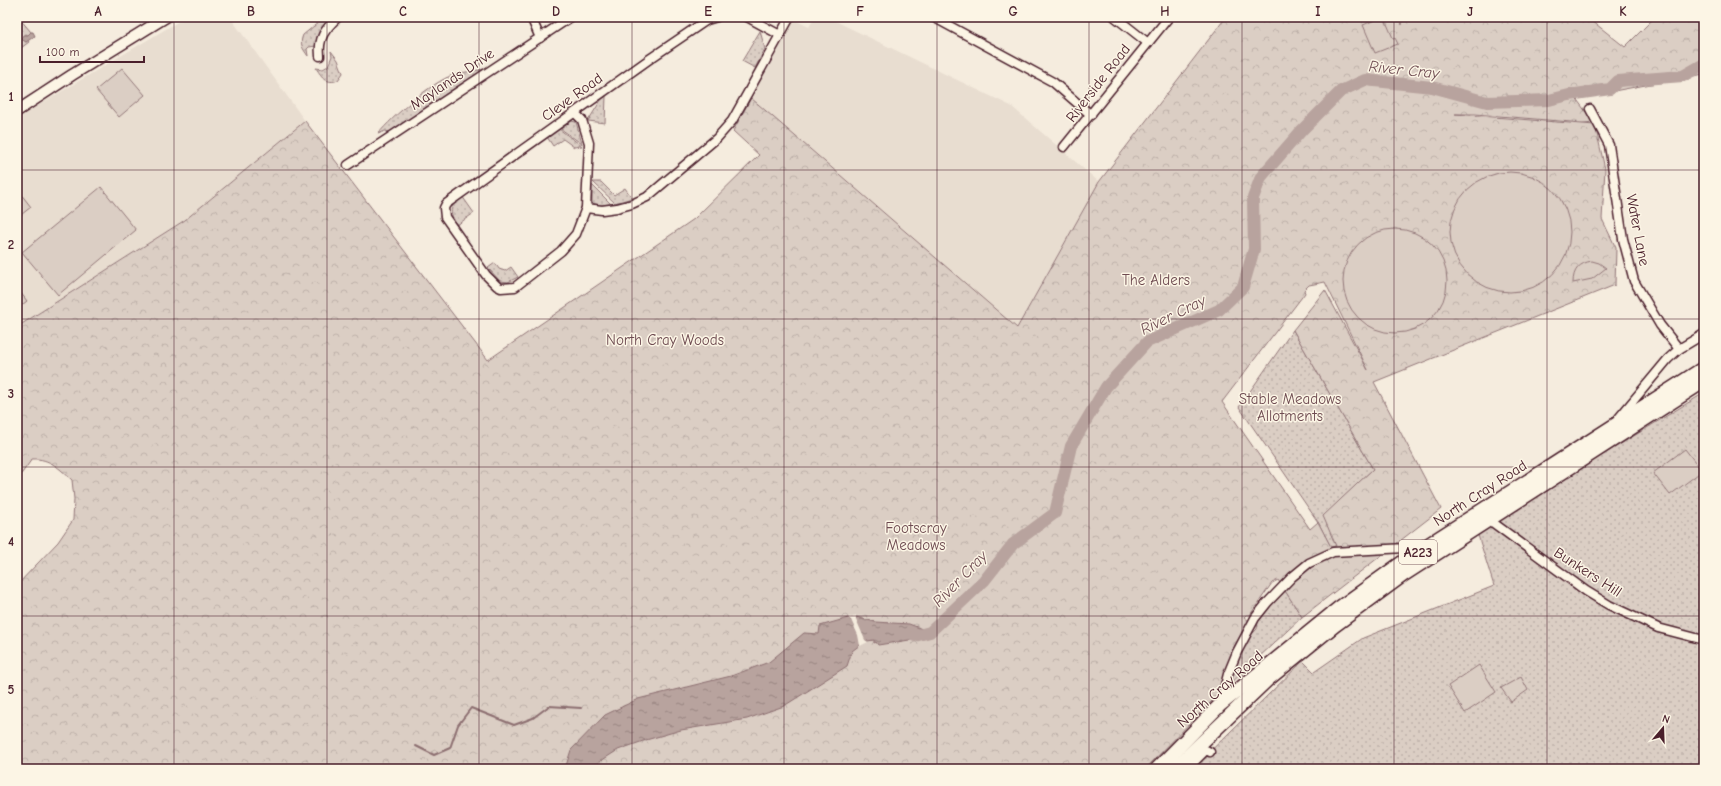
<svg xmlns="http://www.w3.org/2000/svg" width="1721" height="786" font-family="'Comic Neue',sans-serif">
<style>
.built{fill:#e8ddd0}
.grass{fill:url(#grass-dots);stroke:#927678}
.forest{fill:url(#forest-crowns);stroke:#927678;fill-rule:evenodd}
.pitch{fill:#dbcec4;stroke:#927678}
.water{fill:url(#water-ripples);stroke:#8c6e70}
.pier{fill:#f5ecde}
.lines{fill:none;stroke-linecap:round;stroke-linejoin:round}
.stream{stroke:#8c6e70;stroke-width:2}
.river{stroke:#b8a39e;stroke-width:12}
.minor-casing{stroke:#4a1f2b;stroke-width:11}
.tertiary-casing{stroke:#4a1f2b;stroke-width:13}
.primary-casing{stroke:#4a1f2b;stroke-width:16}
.minor{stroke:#fcf5e5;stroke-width:8}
.tertiary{stroke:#fcf5e5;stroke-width:10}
.primary{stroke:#fcf5e5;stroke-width:13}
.grid{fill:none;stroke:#4a1f2b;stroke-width:1;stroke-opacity:0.55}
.labels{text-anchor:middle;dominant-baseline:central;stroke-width:3;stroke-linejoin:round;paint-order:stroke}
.shield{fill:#fcf5e5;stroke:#7f5f63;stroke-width:1}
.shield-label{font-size:14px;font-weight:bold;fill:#4a1f2b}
.street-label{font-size:15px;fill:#4a1f2b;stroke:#fcf5e5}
.park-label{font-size:15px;fill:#6e4b51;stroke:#fcf5e5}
.water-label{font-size:16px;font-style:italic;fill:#704d53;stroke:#fcf5e5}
.neatline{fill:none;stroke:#4a1f2b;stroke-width:1.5}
.grid-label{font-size:13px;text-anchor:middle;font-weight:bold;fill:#4a1f2b}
</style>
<defs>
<pattern id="grass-dots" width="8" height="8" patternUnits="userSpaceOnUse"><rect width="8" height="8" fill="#dbcec4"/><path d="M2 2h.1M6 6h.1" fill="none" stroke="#bdb0a9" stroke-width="1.8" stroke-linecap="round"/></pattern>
<pattern id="forest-crowns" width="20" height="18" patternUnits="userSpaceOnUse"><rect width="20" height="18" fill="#dbcec4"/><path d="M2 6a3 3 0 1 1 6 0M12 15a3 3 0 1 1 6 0" fill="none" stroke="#bdb0a9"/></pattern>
<pattern id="water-ripples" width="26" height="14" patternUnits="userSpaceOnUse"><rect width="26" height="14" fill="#b8a39e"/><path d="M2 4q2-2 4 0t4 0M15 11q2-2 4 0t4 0" fill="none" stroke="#988481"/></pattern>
</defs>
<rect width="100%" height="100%" fill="#f5ecde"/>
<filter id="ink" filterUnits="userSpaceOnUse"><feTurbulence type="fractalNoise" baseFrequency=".025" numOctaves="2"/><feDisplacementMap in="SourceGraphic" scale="8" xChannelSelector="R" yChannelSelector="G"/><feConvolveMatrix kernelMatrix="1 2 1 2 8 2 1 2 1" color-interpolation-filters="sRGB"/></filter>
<g filter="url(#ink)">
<!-- built -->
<g class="built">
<polygon points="186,17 230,17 305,121 185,220 17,327 17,118"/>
<polygon points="815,17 827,17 1011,106 1099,182 1017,328 751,98 795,20 809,27"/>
</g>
<!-- grass -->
<g class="grass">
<path d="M325 17H333L323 27 316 46 309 47 307 49 308 56C303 49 299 44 303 35Z"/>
<path d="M19 18 31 32 28 35H24L29 42 17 51V38L21 41C15 34 16 24 19 18Z"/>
<polygon points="760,31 765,49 755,68 742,61"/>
<path d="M331 51 338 60 343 73 338 80C327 85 322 77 316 68L323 69 328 66 332 56Z"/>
<path d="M484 69V70L468 81H465L390 132 385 131 378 134C393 116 432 82 453 75 463 72 473 71 484 69Z"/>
<polygon points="606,96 605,123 588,121 601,100"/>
<polygon points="571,121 576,122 582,144 561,129"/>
<polygon points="559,129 582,146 574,147 563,139 553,146 547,137"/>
<polygon points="593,182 601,182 614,195 625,188 632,198 615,203"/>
<polygon points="592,185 611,204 599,205 592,203"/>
<path d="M462 196 474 213 457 225C448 211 450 206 462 196Z"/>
<polygon points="495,263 499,269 505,271 511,267 518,277 508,282 500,281 488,268"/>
<polygon points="1293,330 1373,469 1324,516 1336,546 1331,547 1318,522 1239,407"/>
<polygon points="1704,393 1704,769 1192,769 1303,661 1314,672 1363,638 1494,586 1477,532"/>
<path d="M1284 589 1302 617 1229 685C1236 666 1241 643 1257 629L1258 622Z"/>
</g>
<!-- forest -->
<path class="forest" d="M1226 17H1399L1402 25 1403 17H1587L1625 47 1655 17H1704V74L1582 97 1586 89H1569L1595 124 1475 114H1455L1595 125 1605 169 1602 219 1616 248 1615 285 1374 382 1441 509 1302 617 1278 580 1272 583 1250 615H1246L1244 617 1249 621 1235 645 1216 697 1145 769H17V585L58 542 73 520 74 499 72 480C60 469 50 458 32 459L17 480V327L185 220 305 121 488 360 694 219 759 155 733 131 751 98 1017 328 1099 182ZM1325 282 1368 370 1325 290 1293 330 1373 469 1323 516 1336 546 1331 547 1318 522 1310 529 1222 402 1305 293 1304 290 1309 285Z"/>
<!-- pitch -->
<g class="pitch">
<polygon points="1382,17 1384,17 1393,38 1395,38 1398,44 1375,53 1363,25"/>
<polygon points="122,68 145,95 119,117 96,90"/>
<circle cx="1510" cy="232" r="60"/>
<polygon points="101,187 136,230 58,295 22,252"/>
<polygon points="17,189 31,207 17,218"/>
<circle cx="1395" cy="281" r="52"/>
<path d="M1592 261 1599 263 1606 268 1592 279 1573 283C1573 270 1579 263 1592 261Z"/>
<polygon points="17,288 27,301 17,309"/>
<polygon points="1685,449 1702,471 1670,495 1653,473"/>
<polygon points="1479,665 1496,692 1465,713 1448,686"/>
<polygon points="1521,677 1528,690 1511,702 1501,688"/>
</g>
<!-- water -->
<g class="water">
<polygon points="31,32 33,32 35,36 26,42 21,39 23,35 28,35"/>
<polygon points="856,617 875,622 909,624 930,632 922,638 878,645 876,642 874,643 874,640 861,642 860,645 852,651 847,666 784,706 747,719 681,730 646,740 618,750 588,769 565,769 571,750 605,715 638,699 731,676 769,662 804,633 819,634 820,626 848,618 852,621 856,619"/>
</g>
<!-- pier -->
<polygon class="pier" points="856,615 856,619 865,640 868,642 860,646 858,635 851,620 848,618 850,617 852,618"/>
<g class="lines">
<!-- stream -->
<polyline class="stream" points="416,746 434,755 450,748 458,725 471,708 514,725 533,718 549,706 581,708"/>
<!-- river -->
<polyline class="river" points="915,636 930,632 984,581 1013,544 1055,513 1071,446 1106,387 1147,342 1219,310 1243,287 1254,249 1253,198 1261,177 1302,130 1341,91 1365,80 1432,87 1487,102 1549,100 1569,95 1610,89 1618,81 1683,76 1704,64"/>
<defs>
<g id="minor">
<polyline points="531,17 540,38"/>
<polyline points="747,17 780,35"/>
<polyline points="933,17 1053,82 1091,115"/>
<polyline points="1115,17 1148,43"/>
<path d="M320 56C318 38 325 29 338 17"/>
<polyline points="1590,109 1609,145 1623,239 1634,281 1660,325 1679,349"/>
<polyline points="575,113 582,120 589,143 586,208 576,234 561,251 515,287 501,288 497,286 486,275 445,217 444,208 446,204 651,58 707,20 717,17"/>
<polyline points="1064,147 1169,17"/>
<polyline points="348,165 571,17"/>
<polyline points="586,208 602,210 617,208 632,204 647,197 717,138 732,121 790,17"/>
<polyline points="1618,419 1668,359 1679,349 1704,334"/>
<polyline points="1488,519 1586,591 1609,605 1658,628 1704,640"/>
<polyline points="1220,705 1228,674 1237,652 1255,618 1267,603 1292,577 1309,563 1333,552 1424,547"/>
<polyline points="1187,769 1206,750 1210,752"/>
</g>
<polyline id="tertiary" points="17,111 72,75 166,17"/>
<g id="primary">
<polyline points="1157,769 1220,705 1339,608 1417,552 1704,368"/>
<polyline points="1174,769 1267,680 1335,625 1403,575 1704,381"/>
</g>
</defs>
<!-- minor casing -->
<use href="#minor" class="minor-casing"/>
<!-- tertiary casing -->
<use href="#tertiary" class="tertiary-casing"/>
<!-- primary casing -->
<use href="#primary" class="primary-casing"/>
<!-- minor -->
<use href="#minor" class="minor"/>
<!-- tertiary -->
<use href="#tertiary" class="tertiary"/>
<!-- primary -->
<use href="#primary" class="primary"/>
</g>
</g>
<!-- grid -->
<path class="grid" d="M174 17V769M327 17V769M479 17V769M632 17V769M784 17V769M937 17V769M1089 17V769M1242 17V769M1394 17V769M1547 17V769M17 170H1704M17 319H1704M17 467H1704M17 616H1704"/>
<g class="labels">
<!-- shield labels -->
<rect class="shield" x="1399" y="540" width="38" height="24" rx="3"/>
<g class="shield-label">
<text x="1418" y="552">A223</text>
</g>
<!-- street labels -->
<g class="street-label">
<text transform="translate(452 79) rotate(-34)">Maylands Drive</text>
<text transform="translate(1098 83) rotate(-52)">Riverside Road</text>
<text transform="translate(572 97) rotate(-36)">Cleve Road</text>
<text transform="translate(1638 230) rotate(79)">Water Lane</text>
<text transform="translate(1480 493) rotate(-33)">North Cray Road</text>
<text transform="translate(1588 572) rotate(33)">Bunkers Hill</text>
<text transform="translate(1220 689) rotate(-41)">North Cray Road</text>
</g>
<!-- park labels -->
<g class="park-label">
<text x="1156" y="280">The Alders</text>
<text x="665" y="340">North Cray Woods</text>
<text x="1290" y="399">Stable Meadows<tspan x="1290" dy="17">Allotments</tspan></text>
<text x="916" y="528">Footscray<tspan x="916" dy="17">Meadows</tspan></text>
</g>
<!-- water labels -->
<g class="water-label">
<text transform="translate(1404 70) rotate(6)">River Cray</text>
<text transform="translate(1173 315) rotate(-26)">River Cray</text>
<text transform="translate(960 579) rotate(-46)">River Cray</text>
</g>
</g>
<!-- margin -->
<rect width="1721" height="786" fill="none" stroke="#fcf5e5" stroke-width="44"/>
<!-- north arrow -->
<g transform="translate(1663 728) rotate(19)" stroke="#fcf5e5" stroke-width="3" paint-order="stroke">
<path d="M0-3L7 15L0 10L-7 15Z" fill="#4a1f2b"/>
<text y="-6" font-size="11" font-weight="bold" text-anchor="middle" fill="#4a1f2b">N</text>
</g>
<!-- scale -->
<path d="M40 56v6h104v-6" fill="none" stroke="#4a1f2b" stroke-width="2"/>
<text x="46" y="56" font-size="12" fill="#4a1f2b" stroke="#fcf5e5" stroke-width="3" paint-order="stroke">100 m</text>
<rect x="22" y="22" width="1677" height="742" class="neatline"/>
<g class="grid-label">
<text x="98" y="16">A</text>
<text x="251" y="16">B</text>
<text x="403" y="16">C</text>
<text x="556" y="16">D</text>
<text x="708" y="16">E</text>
<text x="860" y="16">F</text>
<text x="1013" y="16">G</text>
<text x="1165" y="16">H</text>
<text x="1318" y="16">I</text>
<text x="1470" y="16">J</text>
<text x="1623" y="16">K</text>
<text x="11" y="101">1</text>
<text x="11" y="249">2</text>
<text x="11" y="398">3</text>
<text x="11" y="546">4</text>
<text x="11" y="694">5</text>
</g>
</svg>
